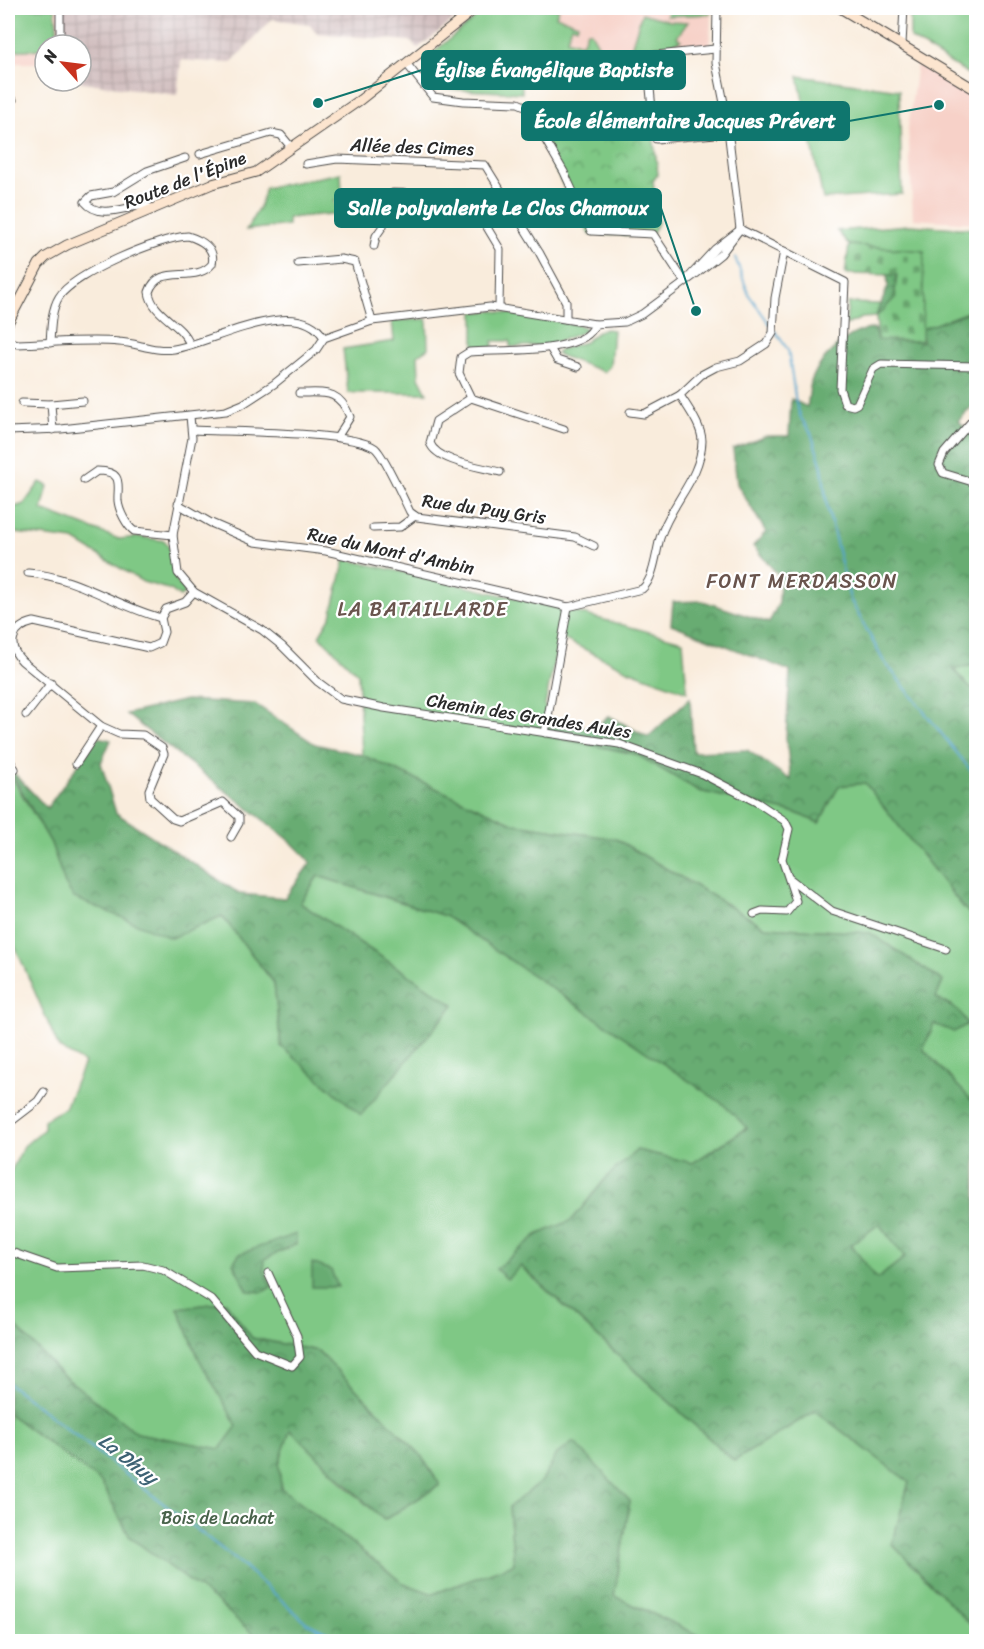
<svg xmlns="http://www.w3.org/2000/svg" width="984" height="1649" font-family="Sriracha,sans-serif">
<style>
.built{fill:#f7d1c8}
.industrial{fill:url(#industrial-grid)}
.green{fill:#7fc885;stroke:#557a58;stroke-width:1.5}
.forest{fill:url(#forest-crowns);stroke:#496c4e;stroke-width:1.5;fill-rule:evenodd}
.cemetery{fill:url(#cemetery-stones);stroke:#557a58;stroke-width:1.5}
.park{fill:url(#park-crowns);stroke:#557a58;stroke-width:1.5}
.lines{fill:none;stroke-linecap:round;stroke-linejoin:round}
.stream{stroke:#54a5ce;stroke-width:2}
.street-casing{stroke:#4a4846;stroke-width:9}
.secondary-casing{stroke:#4a4846;stroke-width:11}
.street{stroke:#fff;stroke-width:7}
.secondary{stroke:#fce5cf;stroke-width:9}
.labels{text-anchor:middle;dominant-baseline:central;stroke-width:4.5;stroke-linejoin:round;paint-order:stroke}
.street-label{font-size:18px;fill:#2b2b2b;stroke:#fff}
.park-label{font-size:18px;fill:#48624a;stroke:#fff}
.neighbourhood-label{font-size:20px;letter-spacing:1.5px;fill:#69544d;stroke:#fff}
.water-label{font-size:20px;font-style:italic;fill:#3d6274;stroke:#fff}
.leader{fill:none;stroke:#0f766e;stroke-width:2}
.callout-dot{fill:#0f766e;stroke:#fff;stroke-width:2}
.callout{fill:#0f766e;stroke:#0f766e;stroke-width:2}
.callout-label{font-size:20px;text-anchor:middle;font-weight:bold;fill:#fff}
</style>
<defs>
<pattern id="industrial-grid" width="8" height="8" patternUnits="userSpaceOnUse" patternTransform="scale(1.5)"><rect width="8" height="8" fill="#d2bfc0"/><path d="M0 4h8M4 0v8" fill="none" stroke="#b4a4a5"/></pattern>
<pattern id="forest-crowns" width="20" height="18" patternUnits="userSpaceOnUse" patternTransform="scale(1.5)"><rect width="20" height="18" fill="#67ac72"/><path d="M2 6a3 3 0 1 1 6 0M12 15a3 3 0 1 1 6 0" fill="none" stroke="#558c5e"/></pattern>
<pattern id="cemetery-stones" width="16" height="16" patternUnits="userSpaceOnUse" patternTransform="scale(1.5)"><rect width="16" height="16" fill="#7fc885"/><path d="M2 7V4a2 2 0 0 1 4 0v3zM10 15v-3a2 2 0 0 1 4 0v3z" fill="#68a36d"/></pattern>
<pattern id="park-crowns" width="20" height="18" patternUnits="userSpaceOnUse" patternTransform="scale(1.5)"><rect width="20" height="18" fill="#7fc885"/><path d="M2 6a3 3 0 1 1 6 0M12 15a3 3 0 1 1 6 0" fill="none" stroke="#68a36d"/></pattern>
</defs>
<rect width="100%" height="100%" fill="#fff"/>
<filter id="ink" filterUnits="userSpaceOnUse"><feTurbulence type="fractalNoise" baseFrequency=".0167" numOctaves="2"/><feDisplacementMap in="SourceGraphic" scale="12" xChannelSelector="R" yChannelSelector="G"/><feConvolveMatrix kernelMatrix="1 2 1 2 8 2 1 2 1" color-interpolation-filters="sRGB"/></filter>
<filter id="wash" filterUnits="userSpaceOnUse"><feTurbulence type="fractalNoise" baseFrequency=".008" numOctaves="4" result="noise"/><feDisplacementMap in="SourceGraphic" scale="24" xChannelSelector="R" yChannelSelector="G"/><feGaussianBlur stdDeviation="1.35" result="paint"/><feColorMatrix in="noise" values="0 0 0 0 0 0 0 0 0 0 0 0 0 0 0 0 0 1.4 0 .05"/><feComposite in="paint" operator="in"/></filter>
<g filter="url(#wash)">
<rect width="100%" height="100%" fill="#f9ecdc"/>
<!-- built -->
<g class="built">
<polygon points="8,8 63,8 64,45 45,45 45,63 8,63"/>
<polygon points="488,8 711,8 710,47 521,63 522,93 443,89 425,59"/>
<polygon points="917,64 976,101 976,223 913,219 908,128"/>
</g>
<!-- industrial -->
<polygon class="industrial" points="63,8 469,8 418,48 410,41 316,33 309,24 272,19 231,63 181,60 177,95 75,81 81,81 81,45 64,45"/>
<!-- green -->
<g class="green">
<polygon points="8,8 55,8 58,34 55,43 45,45 45,49 8,51"/>
<polygon points="488,8 559,8 556,16 578,24 577,27 572,25 567,39 582,44 587,31 591,32 599,46 621,55 521,63 522,93 443,89 425,59"/>
<polygon points="695,8 711,8 710,14 667,16 668,10"/>
<polygon points="910,8 976,8 976,79 910,38"/>
<polygon points="642,13 670,21 688,22 677,37 681,40 670,45 631,48"/>
<polygon points="798,76 899,90 902,194 823,199"/>
<polygon points="341,173 342,195 334,201 340,213 288,218 288,225 246,230 260,206 265,188"/>
<polygon points="909,225 976,229 976,309 922,329 923,251 849,245 837,231"/>
<polygon points="848,303 880,304 876,317 862,318 846,325"/>
<polygon points="495,311 579,325 588,330 549,345 510,347 510,341 493,341 493,347 474,347 474,312"/>
<polygon points="427,319 428,348 418,355 419,377 427,393 348,393 343,349 394,341 392,321"/>
<polygon points="606,329 613,330 610,366 604,372 556,354 559,350 585,342 599,331"/>
<path d="M40 482 48 486 42 510 119 539 140 537 165 541C177 556 166 577 184 589V594L180 597 171 590 143 582 74 540 8 532V509L24 504Z"/>
<polygon points="345,559 560,608 683,641 687,692 628,670 559,637 545,705 549,726 547,736 636,754 699,791 796,813 819,823 839,786 865,783 963,907 976,920 976,1105 923,1049 934,1024 951,1005 936,998 943,981 870,933 765,927 616,839 515,824 362,755 358,674 319,636 331,616"/>
<polygon points="976,660 976,690 970,688 953,669 974,665"/>
<polygon points="8,771 51,843 65,884 170,938 222,916 274,983 281,1046 453,1005 300,903 318,876 445,916 723,1104 748,1127 693,1163 637,1150 607,1177 572,1220 537,1236 497,1269 520,1266 734,1461 815,1411 909,1482 892,1544 976,1630 976,1641 711,1641 614,1596 630,1501 557,1454 542,1481 509,1507 514,1564 433,1594 403,1583 281,1488 279,1464 290,1429 348,1488 384,1520 440,1485 420,1454 318,1351 252,1338 225,1302 178,1308 199,1359 238,1427 220,1449 137,1433 61,1374 8,1318 8,1177 24,1146 44,1129 44,1120 65,1108 84,1063 59,1048 8,930"/>
<polygon points="879,1224 905,1257 877,1279 851,1245"/>
<polygon points="8,1413 101,1482 130,1537 216,1601 261,1641 196,1641 181,1638 154,1642 8,1641"/>
</g>
<!-- forest -->
<g class="forest">
<polygon points="887,274 897,275 894,299 876,317 888,286"/>
<path d="M976 309V403L958 421 976 437V660L974 665 953 669 970 688 976 690V920L963 907 865 783 839 786 819 823 796 813 699 791 636 754 547 736 549 726 595 727 609 716 648 737 690 698 693 752 747 750 791 780 786 738 790 671 671 624 673 602 703 601 769 623 779 602 780 577 753 546 766 532 737 484 733 449 766 436H789L791 399 807 407C809 398 809 387 812 379 822 356 850 328 875 329L878 340 922 341V329Z"/>
<path d="M186 700 255 704 315 744 362 755 515 824 616 839 765 927 870 933 943 981 936 998 959 1011 968 1024 954 1032 934 1024 923 1049 976 1105V1630L892 1544 909 1482 815 1411 734 1461 521 1266 507 1279 496 1269 537 1235 572 1220 607 1177 637 1150 693 1163 747 1128 723 1104 445 916 318 876 300 903 454 1005 361 1115 281 1046 274 983 222 916 171 938 74 898 65 884 51 843 8 767 47 808 98 737 111 740 101 763 116 813 240 894 285 898 311 862 288 839 126 714ZM879 1224 905 1257 877 1279 851 1245Z"/>
<polygon points="296,1234 296,1244 265,1259 264,1270 271,1287 263,1292 248,1291 233,1263 239,1254"/>
<polygon points="312,1263 331,1270 338,1287 312,1287"/>
<polygon points="226,1302 252,1338 318,1351 420,1454 440,1485 384,1520 290,1430 279,1464 281,1488 403,1583 433,1594 514,1564 509,1507 542,1481 557,1454 574,1442 630,1501 614,1596 711,1641 261,1641 216,1601 130,1537 101,1482 8,1413 8,1318 61,1374 137,1433 220,1449 237,1426 199,1359 178,1308"/>
</g>
<!-- cemetery -->
<polygon class="cemetery" points="849,245 924,251 922,341 878,340 876,317 894,299 897,275 845,274"/>
<!-- park -->
<polygon class="park" points="650,111 658,174 653,181 658,223 651,236 589,234 531,124 576,119 590,123"/>
<g class="lines">
<!-- stream -->
<g class="stream">
<polyline points="735,257 749,295 771,326"/>
<polyline points="775,331 788,350 796,403 801,418 811,433 822,467 827,506 850,599 883,660 976,777"/>
<path d="M976 800C972 809 970 820 976 830"/>
<polyline points="8,1383 240,1563 307,1623 346,1642"/>
</g>
</g>
</g>
<g filter="url(#ink)">
<g class="lines">
<defs>
<g id="street">
<polyline points="60,8 60,45"/>
<polyline points="717,8 716,63 726,113 740,229"/>
<polyline points="902,44 904,8"/>
<polyline points="647,56 653,120"/>
<polyline points="406,63 433,97 463,101 518,103 527,107 531,115"/>
<polyline points="570,64 715,49"/>
<polyline points="8,100 13,100"/>
<polyline points="561,110 547,110 531,115 564,172 591,231 653,234 684,281"/>
<polyline points="656,139 728,133"/>
<polyline points="200,154 271,133 281,135 291,147"/>
<polyline points="306,164 337,159 485,165 539,252 566,302 566,319"/>
<path d="M153 210C141 196 104 225 85 202L91 196 113 192 147 171 185 158"/>
<polyline points="740,229 845,282 840,389 845,404 853,406 857,404 873,369 881,364 976,366"/>
<polyline points="374,246 376,236 383,226 386,200 393,193 465,195 470,199 500,249 499,307"/>
<polyline points="298,263 341,259 355,262 372,321"/>
<polyline points="689,277 715,249 737,232"/>
<path d="M8 342 18 344C52 343 86 339 119 342 138 343 154 352 174 349 210 344 298 293 324 338"/>
<path d="M50 343C51 329 51 310 59 297 73 274 160 237 188 236 201 240 216 248 212 264 195 285 159 262 149 292 152 315 181 323 190 344"/>
<polyline points="550,348 557,360 578,367"/>
<path d="M299 393C325 393 339 389 350 417L338 436"/>
<polyline points="471,398 564,429"/>
<polyline points="22,403 51,404 83,401"/>
<polyline points="51,404 53,430"/>
<polyline points="630,412 644,414 680,395"/>
<polyline points="190,416 192,438 173,535 178,573 194,592 262,630 282,646 318,682 341,699 384,708 619,744 702,774 758,803 785,821 789,829 782,859 796,901 787,912 762,911 754,914"/>
<polyline points="976,416 944,453 939,465 943,473 976,483"/>
<path d="M193 430C228 432 352 431 375 448 384 455 403 498 410 512L417 517 575 537 594 546"/>
<polyline points="8,431 61,429 226,411 243,404 274,384 316,350 324,338 372,321 490,307 595,324 625,322 642,314 696,274 721,254 740,229"/>
<path d="M500 472C482 467 437 462 430 443L436 421 471 398 459 373 461 357 469 352C496 349 586 356 595 324"/>
<path d="M84 480 97 471C125 471 117 486 118 501 119 511 127 526 134 531L173 535"/>
<path d="M178 504 211 523 255 542 326 551 568 607 642 589C654 579 656 552 660 538 671 502 701 479 702 441 702 426 687 407 680 395L701 375 716 367 740 361 766 344 773 333 775 298 784 251"/>
<polyline points="373,528 400,527 415,516"/>
<path d="M28 573C76 576 116 606 161 618"/>
<path d="M194 592 185 602 166 609 161 618 164 632 160 643 149 648 34 622C12 627 6 645 22 661L101 726 119 734 143 735 162 748 164 754 149 790 150 798 173 819 179 821 223 802 239 817V823L231 837"/>
<polyline points="26,715 51,683"/>
<polyline points="545,733 568,607"/>
<polyline points="8,758 15,769"/>
<polyline points="76,764 101,726"/>
<polyline points="789,878 832,911 946,949"/>
<polyline points="8,1124 38,1101 44,1092"/>
<polyline points="8,1251 57,1268 143,1265 163,1270 211,1299 255,1351 292,1366 300,1357 297,1336 268,1273"/>
</g>
<g id="secondary">
<polyline points="840,8 976,90"/>
<polyline points="8,323 39,264 46,257 67,245 212,184 256,172 360,100 476,8"/>
</g>
</defs>
<!-- street casing -->
<use href="#street" class="street-casing"/>
<!-- secondary casing -->
<use href="#secondary" class="secondary-casing"/>
<!-- street -->
<use href="#street" class="street"/>
<!-- secondary -->
<use href="#secondary" class="secondary"/>
</g>
</g>
<g class="labels">
<!-- street labels -->
<g class="street-label">
<text transform="translate(412 147) rotate(2)">Allée des Cimes</text>
<text transform="translate(185 180) rotate(-21)">Route de l'Épine</text>
<text transform="translate(484 509) rotate(8)">Rue du Puy Gris</text>
<text transform="translate(391 551) rotate(12)">Rue du Mont d'Ambin</text>
<text transform="translate(529 716) rotate(9)">Chemin des Grandes Aules</text>
</g>
<!-- park labels -->
<g class="park-label">
<text x="218" y="1518">Bois de Lachat</text>
</g>
<!-- neighbourhood labels -->
<g class="neighbourhood-label">
<text x="802" y="581">FONT MERDASSON</text>
<text x="423" y="609">LA BATAILLARDE</text>
</g>
<!-- water labels -->
<g class="water-label">
<text transform="translate(128 1459) rotate(38)">La Dhuy</text>
</g>
</g>
<!-- callouts -->
<path class="leader" d="M318 103L422 70M939 105L849 121M696 311L661 208"/>
<g class="callout-dot">
<circle cx="318" cy="103" r="6"/>
<circle cx="939" cy="105" r="6"/>
<circle cx="696" cy="311" r="6"/>
</g>
<g class="callout">
<rect x="422" y="51" width="263" height="38" rx="6"/>
<rect x="522" y="102" width="327" height="38" rx="6"/>
<rect x="335" y="189" width="326" height="38" rx="6"/>
</g>
<g class="callout-label">
<text x="554" y="77">Église Évangélique Baptiste</text>
<text x="685" y="128">École élémentaire Jacques Prévert</text>
<text x="498" y="215">Salle polyvalente Le Clos Chamoux</text>
</g>
<!-- margin -->
<rect width="984" height="1649" fill="none" stroke="#fff" stroke-width="30"/>
<!-- north arrow -->
<g transform="translate(63 63) rotate(298)"><circle r="28" fill="#ffffff" stroke="#aaaaaa" stroke-width="1.5"/>
<path d="M0-4.5L10 22L0 15L-10 22Z" fill="#c8321e"/>
<text y="-9" font-size="16" font-weight="bold" text-anchor="middle" fill="#2b2b2b">N</text>
</g>
</svg>
